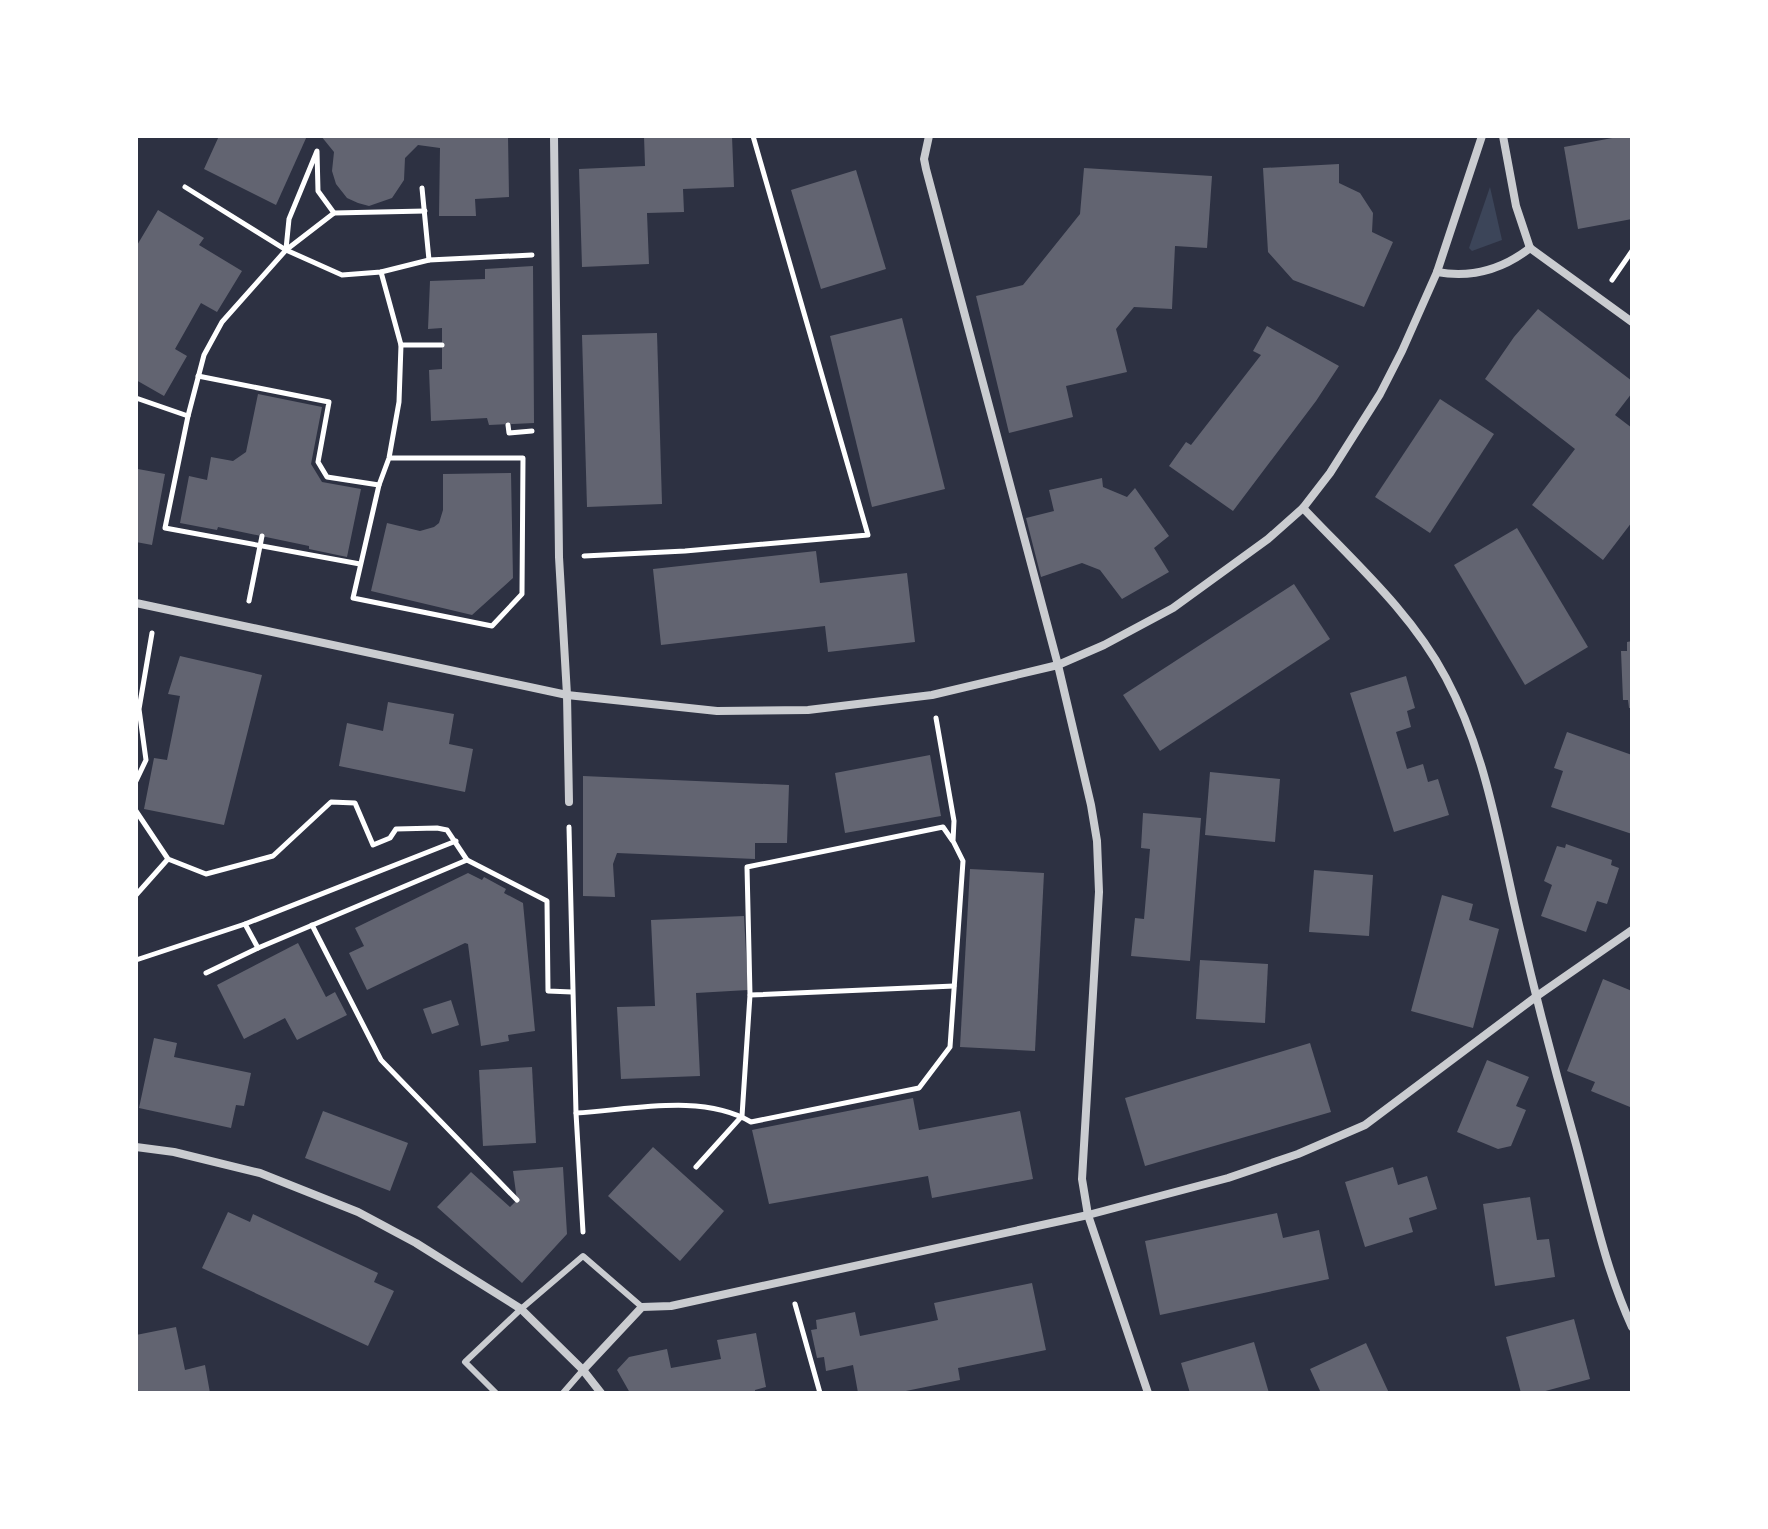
<svg xmlns="http://www.w3.org/2000/svg" width="1768" height="1529" font-family="Georgia,serif">
<style>
.green{fill:#3c4559}
.building{fill:#626471}
.lines{fill:none;stroke-linecap:round;stroke-linejoin:round}
.path{stroke:#fff;stroke-width:5}
.service{stroke:#caccd0;stroke-width:6}
.minor{stroke:#caccd0;stroke-width:8}
</style>
<rect width="100%" height="100%" fill="#2d3142"/>
<!-- green -->
<polygon class="green" points="1490,187 1502,240 1472,251 1469,248"/>
<!-- building -->
<g class="building">
<polygon points="219,136 307,136 276,205 204,169"/>
<polygon points="321,136 508,136 509,197 475,199 476,216 439,216 440,148 418,145 405,158 404,180 392,198 369,206 358,203 347,198 336,184 332,171 334,152"/>
<polygon points="644,136 732,136 734,187 683,189 684,212 647,213 649,264 582,267 579,169 645,166"/>
<polygon points="1623,136 1632,136 1632,219 1578,229 1564,147"/>
<polygon points="1339,164 1339,183 1360,193 1373,213 1372,232 1393,242 1364,307 1293,280 1268,252 1263,168"/>
<polygon points="1084,168 1212,176 1207,248 1175,246 1172,309 1134,307 1116,329 1127,372 1066,386 1073,417 1009,433 976,296 1023,285 1080,214"/>
<polygon points="856,170 886,269 821,289 791,190"/>
<polygon points="158,210 204,238 199,245 242,271 217,312 201,303 175,349 187,356 164,396 136,380 136,247"/>
<polygon points="533,266 534,423 489,425 487,418 431,421 429,370 442,369 442,328 428,329 430,281 485,279 485,269"/>
<polygon points="1538,309 1632,381 1632,393 1615,415 1632,428 1632,522 1603,560 1532,505 1575,449 1485,379 1514,337"/>
<polygon points="902,318 945,489 872,507 830,336"/>
<polygon points="1267,326 1339,366 1316,401 1233,511 1169,466 1186,442 1191,445 1261,355 1253,351"/>
<polygon points="657,333 662,504 587,507 582,335"/>
<polygon points="258,394 322,407 311,464 322,482 361,489 347,557 309,549 309,546 218,527 217,530 180,523 189,476 207,480 211,457 233,461 246,452"/>
<polygon points="1440,399 1494,434 1430,533 1375,497"/>
<polygon points="136,465 138,469 165,474 152,545 136,542"/>
<polygon points="511,473 513,578 472,615 371,591 387,523 420,531 434,527 439,523 443,510 443,474"/>
<polygon points="1102,478 1103,487 1127,497 1135,488 1169,536 1154,548 1169,572 1122,599 1100,570 1082,563 1041,577 1026,518 1054,511 1049,490"/>
<polygon points="1517,528 1588,647 1525,685 1454,565"/>
<polygon points="816,551 820,583 907,573 915,642 828,652 825,626 661,645 653,569"/>
<polygon points="1294,584 1330,639 1160,751 1123,695"/>
<polygon points="1632,641 1632,708 1629,708 1628,700 1623,700 1621,651 1627,651 1627,642"/>
<polygon points="180,656 262,675 224,825 144,809 154,758 167,760 180,696 168,694"/>
<polygon points="1406,676 1415,708 1407,711 1411,727 1396,732 1407,769 1423,764 1428,782 1438,779 1449,815 1394,832 1350,693"/>
<polygon points="388,702 454,714 449,744 473,749 465,792 339,766 347,723 383,731"/>
<polygon points="1567,732 1632,755 1632,834 1551,807 1563,771 1554,768"/>
<polygon points="930,755 941,816 845,833 835,773"/>
<polygon points="1210,772 1280,779 1275,842 1205,835"/>
<polygon points="583,776 789,785 787,843 755,843 755,859 617,853 613,864 615,897 583,896"/>
<polygon points="1143,813 1201,818 1190,961 1131,956 1135,918 1144,919 1150,849 1141,848"/>
<polygon points="1566,844 1612,860 1611,865 1619,868 1607,904 1597,901 1586,932 1541,916 1552,885 1544,881 1557,846 1565,848"/>
<polygon points="970,869 1044,873 1035,1051 960,1047"/>
<polygon points="1314,870 1373,875 1369,936 1309,932"/>
<polygon points="468,873 482,880 484,877 506,889 504,893 523,903 535,1031 508,1035 509,1041 481,1046 468,944 465,943 367,990 349,953 364,946 355,928"/>
<polygon points="1442,895 1473,904 1469,920 1499,929 1473,1028 1411,1011"/>
<polygon points="744,916 748,990 696,993 700,1076 621,1079 617,1007 655,1006 651,920"/>
<polygon points="298,943 326,997 335,992 347,1015 297,1040 285,1018 244,1039 217,985"/>
<polygon points="1200,960 1268,964 1265,1023 1196,1019"/>
<polygon points="1603,979 1632,991 1632,1101 1630,1107 1591,1091 1595,1082 1567,1071"/>
<polygon points="451,1000 459,1025 432,1034 423,1009"/>
<polygon points="154,1038 177,1043 174,1057 251,1073 244,1106 236,1105 231,1128 139,1108"/>
<polygon points="1310,1043 1331,1112 1145,1166 1125,1098"/>
<polygon points="1487,1060 1529,1077 1516,1106 1526,1110 1511,1146 1498,1149 1457,1132"/>
<polygon points="532,1067 536,1143 483,1146 479,1070"/>
<polygon points="913,1098 919,1130 1020,1111 1033,1179 932,1198 928,1176 769,1204 752,1130"/>
<polygon points="323,1111 408,1143 390,1191 305,1158"/>
<polygon points="653,1147 724,1211 680,1261 608,1196"/>
<polygon points="563,1167 567,1234 522,1283 437,1207 471,1172 510,1207 517,1200 513,1171"/>
<polygon points="1393,1167 1398,1185 1427,1176 1437,1209 1409,1218 1413,1232 1365,1247 1345,1182"/>
<polygon points="1530,1197 1537,1240 1549,1239 1555,1277 1495,1286 1483,1204"/>
<polygon points="228,1212 250,1222 253,1214 378,1273 374,1282 394,1291 368,1346 202,1268"/>
<polygon points="1277,1213 1283,1238 1319,1230 1329,1279 1160,1315 1145,1241"/>
<polygon points="1032,1283 1046,1350 958,1368 960,1380 896,1393 858,1393 853,1365 826,1371 824,1357 817,1358 811,1330 817,1329 816,1320 855,1312 860,1336 938,1320 934,1303"/>
<polygon points="1574,1319 1590,1379 1538,1393 1521,1393 1506,1337"/>
<polygon points="176,1327 185,1370 205,1365 210,1393 136,1393 136,1335"/>
<polygon points="756,1333 766,1387 755,1390 755,1393 630,1393 617,1370 629,1357 667,1349 671,1368 721,1359 717,1340"/>
<polygon points="1254,1342 1269,1393 1190,1393 1181,1363"/>
<polygon points="1366,1343 1389,1393 1321,1393 1310,1369"/>
</g>
<g class="lines">
<!-- path -->
<g class="path">
<polyline points="185,187 286,250 342,275 381,272 429,260"/>
<polyline points="422,188 429,260 532,255"/>
<polyline points="286,249 289,219 317,151 318,191 334,213"/>
<polyline points="381,272 401,345 399,402 389,458 379,485 353,598 492,626 522,594 523,458 389,458"/>
<polyline points="1612,280 1632,251"/>
<polyline points="401,345 442,345"/>
<polyline points="198,376 329,402 318,462 327,477 379,485"/>
<polyline points="136,398 188,416"/>
<polyline points="508,425 509,433 532,431"/>
<polyline points="584,556 685,551 868,535 753,136"/>
<polyline points="360,564 165,528 188,416 204,355 222,322 286,250 334,213 425,211"/>
<polyline points="249,601 262,536"/>
<polyline points="136,781 146,760 139,709 152,633"/>
<polyline points="136,811 168,859 206,874 273,856 331,802 355,803 373,845 390,838 396,829 437,828 447,830 467,860 258,948 206,973"/>
<polyline points="569,827 576,1113 583,1232"/>
<polyline points="467,860 547,901 548,991 572,992"/>
<polyline points="136,895 168,859"/>
<polyline points="245,924 456,841"/>
<polyline points="312,925 381,1060 517,1200"/>
<polyline points="136,960 245,924 258,948"/>
<polyline points="750,995 954,986"/>
<path d="M576 1113C631 1110 702 1093 751 1122L919 1088 950 1047 963 861 953 841 954 821 936 718"/>
<polyline points="696,1167 742,1116 750,995 747,867 943,827 952,840"/>
<polyline points="795,1304 820,1393"/>
</g>
<!-- service -->
<g class="service">
<polyline points="496,1393 465,1362 521,1309 583,1256 642,1307"/>
<polyline points="563,1393 583,1370"/>
</g>
<!-- minor -->
<g class="minor">
<polyline points="554,136 559,557 567,695 569,802"/>
<polyline points="929,136 924,159 926,169 1058,665 1091,805 1097,841 1099,892 1082,1179 1088,1215 1148,1393"/>
<polyline points="1503,136 1516,206 1530,248"/>
<polyline points="1530,248 1632,322"/>
<path d="M1437 272C1471 278 1503 269 1530 248"/>
<path d="M1303 508C1354 562 1411 612 1446 678 1483 747 1497 827 1514 903 1532 982 1552 1060 1574 1137 1592 1202 1604 1266 1632 1327"/>
<polyline points="136,603 567,695 717,711 808,710 932,695 1058,665 1104,645 1173,608 1268,539 1303,508 1330,473 1380,394 1402,351 1437,272 1482,136"/>
<polyline points="136,1147 174,1152 260,1173 358,1212 416,1243 521,1309 583,1370 601,1393"/>
<polyline points="583,1370 642,1307 671,1306 1088,1215 1228,1178 1298,1154 1365,1125 1537,996 1632,930"/>
</g>
</g>
<!-- border -->
<rect width="1768" height="1529" fill="none" stroke="#ffffff" stroke-width="276"/>
</svg>
